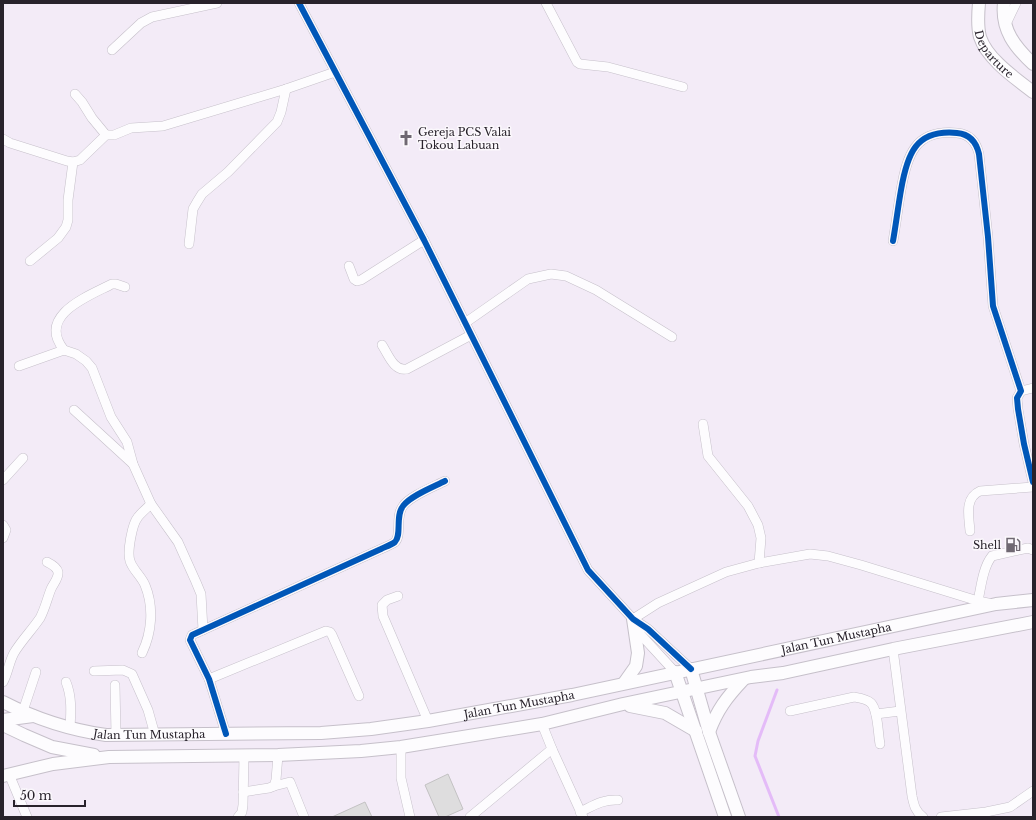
<svg xmlns="http://www.w3.org/2000/svg" width="1036" height="820" font-family="'Libre Baskerville',serif">
<style>
.lines{fill:none;stroke-linecap:round;stroke-linejoin:round}
.stream{stroke:#e4bbf8;stroke-width:3}
.building{fill:#deddde;stroke:#c3c2c3}
.minor-casing{stroke:#c6c0ca;stroke-width:10}
.major-casing{stroke:#c6c0ca;stroke-width:14}
.minor{stroke:#fdfcfe;stroke-width:9}
.major{stroke:#fdfcfe;stroke-width:12}
.cycleway-casing{stroke:#fbf8fc;stroke-width:8}
.cycleway{stroke:#0057b8;stroke-width:6}
.labels{text-anchor:middle;dominant-baseline:central;stroke-width:3;stroke-linejoin:round;paint-order:stroke}
.street-label{font-size:11px;fill:#28222b;stroke:#fbf8fc}
.poi-label{font-size:11px;fill:#28222b;stroke:#fbf8fc;text-anchor:start}
</style>
<rect width="100%" height="100%" fill="#f3ebf7"/>
<g class="lines">
<!-- stream -->
<polyline class="stream" points="777,690 758,741 755,756 779,817"/>
</g>
<!-- building -->
<g class="building">
<polygon points="448,774 463,809 445,817 439,817 425,785"/>
<polygon points="365,802 372,817 332,817"/>
</g>
<g class="lines">
<defs>
<g id="minor">
<polyline points="299,3 424,240 588,570 633,619 648,629 691,669"/>
<polyline points="546,3 577,62 580,64 608,67 683,87"/>
<polyline points="1006,24 1016,3"/>
<polyline points="112,50 141,23 152,17 217,3"/>
<polyline points="75,94 82,102 92,118 106,135"/>
<polyline points="3,139 10,143 67,161 73,162 80,160 106,135 114,135 131,128 163,126 286,89 335,72"/>
<path d="M893 241C896 224 898 207 901 190 907 155 915 129 957 133 969 134 976 141 979 154L988 237 993 306 1021 391 1017 398 1018 409 1024 444 1033 482"/>
<polyline points="189,244 193,209 197,202 202,194 228,172 277,122 281,112 286,89"/>
<polyline points="30,261 58,238 66,227 68,220 68,200 73,162"/>
<polyline points="349,266 354,279 357,281 361,280 424,240"/>
<polyline points="465,323 528,279 551,274 566,276 596,290 672,337"/>
<path d="M382 345C388 354 394 372 407 369L471 335"/>
<path d="M64 350C36 315 89 296 112 284H116L125 287"/>
<polyline points="19,366 64,350 76,354 86,361 92,368 111,417 127,442 133,464 151,504 178,542 196,582 201,594 203,630"/>
<polyline points="1021,391 1033,388"/>
<polyline points="74,410 133,464"/>
<polyline points="703,424 708,456 748,506 758,525 761,538 759,563"/>
<polyline points="3,480 23,458"/>
<polyline points="3,525 6,530 3,538"/>
<path d="M970 531C969 517 964 498 980 491L1033 487"/>
<polyline points="398,596 387,600 382,605 383,616 428,721"/>
<path d="M978 601C981 587 983 567 992 556L1028 548 1033 550"/>
<polyline points="633,619 658,603 726,572 759,563 810,554 828,556 861,565 978,601 993,604"/>
<polyline points="636,626 641,635 675,672"/>
<path d="M893 649 912 796C914 805 915 811 923 817"/>
<path d="M142 653C152 632 154 607 145 585 141 576 133 570 130 561 127 552 132 524 138 517 142 512 147 508 151 504"/>
<polyline points="94,671 123,670 132,674 148,710 155,735"/>
<polyline points="209,679 326,631 330,632 332,635 359,696"/>
<path d="M3 682C8 673 9 662 14 653 21 641 32 630 40 618 45 609 47 599 51 589 53 584 59 578 58 572 57 567 51 564 47 562"/>
<path d="M66 682C72 697 71 712 70 728"/>
<polyline points="115,685 116,735"/>
<polyline points="23,711 36,672"/>
<path d="M790 711 854 697C860 698 867 699 871 703 878 710 878 734 880 744"/>
<polyline points="876,714 900,711"/>
<path d="M226 734 209 679 190 640 192 635 381 549C385 547 391 545 395 542 402 535 395 516 403 506 410 496 433 487 445 481"/>
<polyline points="401,747 401,778 410,817"/>
<polyline points="552,749 583,817"/>
<polyline points="9,774 27,817"/>
<polyline points="274,786 290,782 304,817"/>
<polyline points="243,792 269,788 274,786 276,780 278,755"/>
<path d="M580 812C593 806 603 799 618 800"/>
<polyline points="238,817 242,812 243,805 244,756"/>
<polyline points="470,817 552,749 542,724"/>
<polyline points="941,817 986,812 1010,807 1033,791"/>
</g>
<g id="major">
<path id="s1" d="M979 3C978 14 977 26 980 37 987 59 1015 78 1033 92"/>
<path d="M1004 3C1001 30 1015 47 1033 64"/>
<polyline points="691,669 709,732 739,817"/>
<polyline points="675,672 725,817"/>
<polyline points="624,683 636,666 638,653 633,619"/>
<path id="s2" d="M3 702C36 719 70 730 106 735L321 733 371 729 428 721 572 695 996 604 1033 600"/>
<polyline points="630,706 665,713 696,731"/>
<polyline points="3,720 33,716"/>
<polyline points="3,725 24,735 52,747 94,755"/>
<path d="M709 732C717 710 727 697 743 680"/>
<polyline points="3,776 53,764 109,757 278,755 361,751 401,747 542,724 623,704 751,677 783,673 893,649 1033,622"/>
</g>
</defs>
<!-- minor casing -->
<use href="#minor" class="minor-casing"/>
<!-- major casing -->
<use href="#major" class="major-casing"/>
<!-- minor -->
<use href="#minor" class="minor"/>
<!-- major -->
<use href="#major" class="major"/>
<defs>
<g id="cycleway">
<polyline points="299,3 424,240 588,570 633,619 648,629 691,669"/>
<path d="M893 241C896 224 898 207 901 190 907 155 915 129 957 133 969 134 976 141 979 154L988 237 993 306 1021 391 1017 398 1018 409 1024 444 1033 482"/>
<path d="M226 734 209 679 190 640 192 635 381 549C385 547 391 545 395 542 402 535 395 516 403 506 410 496 433 487 445 481"/>
</g>
</defs>
<!-- cycleway casing -->
<use href="#cycleway" class="cycleway-casing"/>
<!-- cycleway -->
<use href="#cycleway" class="cycleway"/>
</g>
<!-- icons -->
<defs>
<symbol id="church-bare" viewBox="-9 -9 18 18"><path d="M-1.2-6h2.4v3.5h3.3v2.4h-3.3V6h-2.4V-.1h-3.3v-2.4h3.3Z" fill="#6f6872" stroke="#fbf8fc" stroke-width="2.5" paint-order="stroke"/></symbol>
<symbol id="fuel-bare" viewBox="-9 -9 18 18"><path d="M-5.5-6h7V0h2V4h1.3V-2.5L3-4.5l.8-.8L6-3V5H2.5V1h-1V6h-7ZM-4.2-4.7v3.2H.2V-4.7Z" fill="#6f6872" stroke="#fbf8fc" stroke-width="2.5" paint-order="stroke"/></symbol>
</defs>
<g fill-rule="evenodd">
<use href="#church-bare" x="395" y="127" width="22" height="22"/>
<use href="#fuel-bare" x="1002" y="534" width="22" height="22"/>
</g>
<g class="labels">
<!-- street labels -->
<g class="street-label">
<text stroke="none"><textPath href="#s1" startOffset="56">Departure</textPath></text>
<text stroke="none"><textPath href="#s2" startOffset="848">Jalan Tun Mustapha</textPath></text>
<text stroke="none"><textPath href="#s2" startOffset="524">Jalan Tun Mustapha</textPath></text>
<text stroke="none"><textPath href="#s2" startOffset="152">Jalan Tun Mustapha</textPath></text>
</g>
<!-- poi labels -->
<g class="poi-label">
<text x="418" y="132">Gereja PCS Valai<tspan x="418" dy="13">Tokou Labuan</tspan></text>
<text x="1001" y="545" text-anchor="end">Shell</text>
</g>
</g>
<!-- border -->
<rect width="1036" height="820" fill="none" stroke="#28222b" stroke-width="8"/>
<!-- scale -->
<path d="M14 800v6h71v-6" fill="none" stroke="#28222b" stroke-width="2"/>
<text x="20" y="800" font-size="12" fill="#28222b" stroke="#fbf8fc" stroke-width="3" paint-order="stroke">50 m</text>
</svg>
